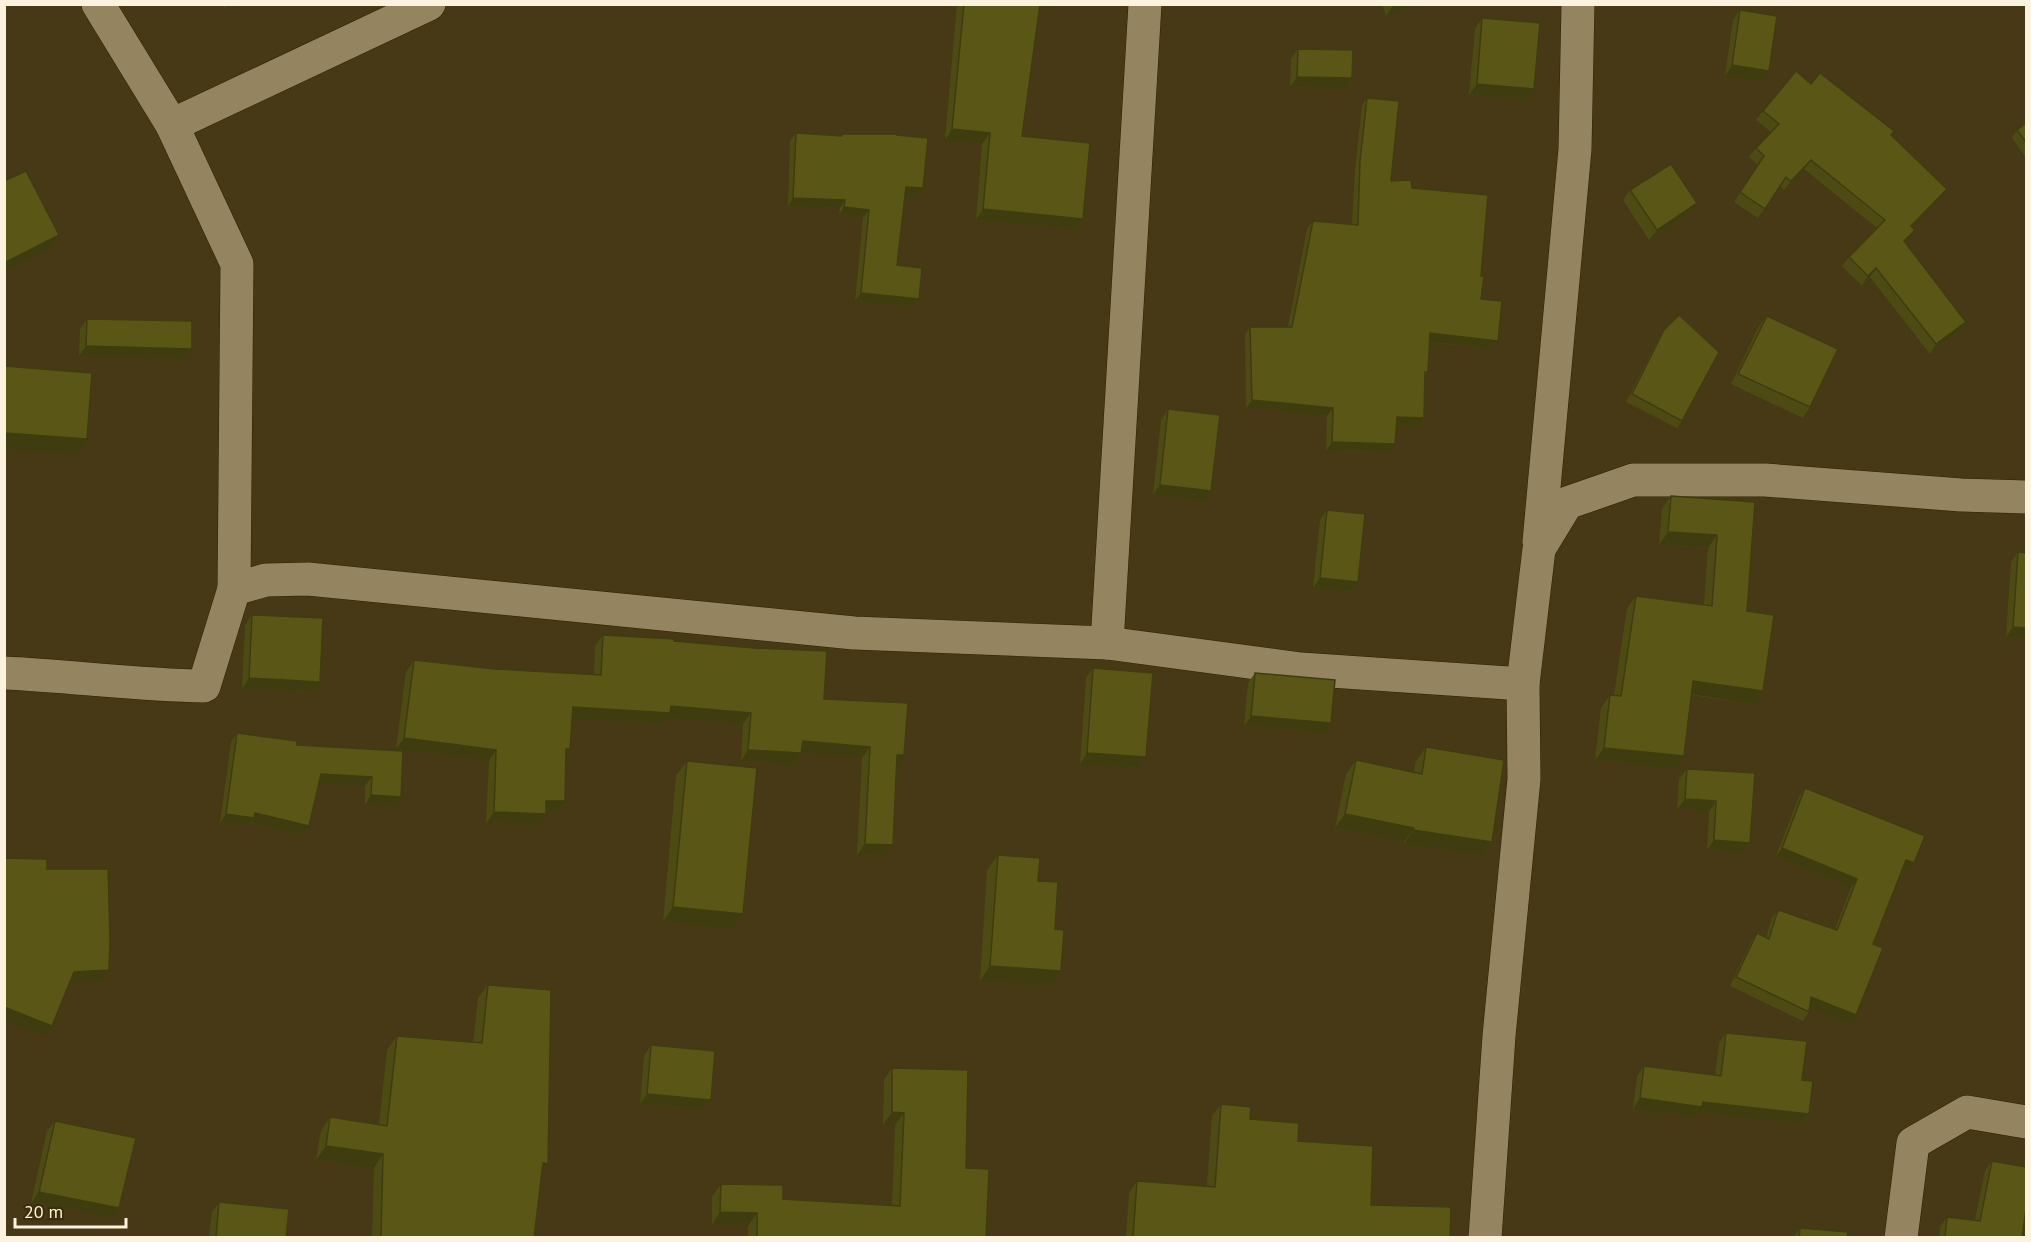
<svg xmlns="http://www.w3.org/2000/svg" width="2031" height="1242" font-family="'PT Sans',sans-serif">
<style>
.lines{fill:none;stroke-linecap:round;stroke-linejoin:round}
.minor-casing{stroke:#2d2000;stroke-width:34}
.minor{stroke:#958460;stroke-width:33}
.wall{fill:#4d4b13}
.shaded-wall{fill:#3f3d0f}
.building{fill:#5a5716;stroke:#3f3d0f;stroke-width:1.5}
</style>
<rect width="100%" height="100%" fill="#473916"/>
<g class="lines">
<defs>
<g id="minor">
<polyline points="98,4 172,125 237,264 234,589"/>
<polyline points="172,125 429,4"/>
<polyline points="1539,542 1575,149 1578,4"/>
<polyline points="1107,643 1145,4"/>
<path d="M4 673C71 676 137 685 204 686L234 589 266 580 308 579 854 633 1107 643 1301 669 1523 684"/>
<polyline points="1485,1238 1499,1036 1524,779 1523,684 1539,549 1567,503 1633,480 1765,480 1961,495 2026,497"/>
<polyline points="1901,1238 1913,1143 1967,1112 2026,1122"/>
</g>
</defs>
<!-- minor casing -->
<use href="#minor" class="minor-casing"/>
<!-- minor -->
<use href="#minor" class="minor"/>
</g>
<!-- wall -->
<g class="wall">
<polygon points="221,4 231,4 225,8"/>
<polygon points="957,4 1040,4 1022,136 1083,219 1075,229 976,220 982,144 945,140"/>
<polygon points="1382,4 1414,4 1413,6 1386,16"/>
<polygon points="1740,10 1762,81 1725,76 1733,20"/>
<polygon points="1482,18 1534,89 1527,99 1469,95 1475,29"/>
<polygon points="1298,49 1352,78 1345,89 1290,87 1291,59"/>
<polygon points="1811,84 1891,135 1941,198 1912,227 1908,239 1905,242 1966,322 1960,331 1930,354 1870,277 1862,286 1842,266 1849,257 1877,228 1804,169 1784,190 1780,186 1758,218 1734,202 1758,165 1749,157 1756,148 1771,132 1756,120 1763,111"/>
<polygon points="1367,98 1391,181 1412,188 1481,276 1481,299 1498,341 1492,349 1429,342 1428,372 1425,376 1418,427 1396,426 1395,444 1390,452 1326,451 1327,416 1246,408 1245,335 1250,327 1288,327 1307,229 1313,221 1352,224 1355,169 1362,106"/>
<polygon points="2026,123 2026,158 2012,138 2017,130"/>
<polygon points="796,133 841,136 842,134 897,135 923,188 918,196 905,195 897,265 914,307 855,301 863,218 839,215 840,208 788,206 790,141"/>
<polygon points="1630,190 1697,203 1690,213 1649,240 1623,200"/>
<polygon points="1767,316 1810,407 1803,418 1731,384 1759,326"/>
<polygon points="87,319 184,359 79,356 80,329"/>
<polygon points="1664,330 1682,421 1677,428 1626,402 1659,338"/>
<polygon points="1168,409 1204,501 1153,495 1161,420"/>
<polygon points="1671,496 1755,502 1747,611 1754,704 1691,695 1675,769 1595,760 1601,708 1610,695 1614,695 1627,608 1636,596 1704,605 1708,548 1659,545 1662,509"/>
<polygon points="1327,510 1358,582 1351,592 1313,588 1320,520"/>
<polygon points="2018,552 2026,553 2026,638 2006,637 2011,562"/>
<polygon points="252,615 320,682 313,692 242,689 245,625"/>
<polygon points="603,635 674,641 824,699 897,767 885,856 857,855 862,758 802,752 794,765 741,761 743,724 667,718 663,724 572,718 566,754 565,801 557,812 546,812 538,825 486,823 489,761 396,749 406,672 414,660 495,669 594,675 595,646"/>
<polygon points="1093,668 1146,757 1139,768 1080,764 1086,678"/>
<polygon points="1255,673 1324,733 1244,726 1248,683"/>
<polygon points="237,733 297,745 403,751 394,807 365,805 365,786 319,783 309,826 302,836 250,823 248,827 220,823 231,742"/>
<polygon points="1426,747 1492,842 1482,856 1404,844 1404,842 1335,828 1346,774 1356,760 1414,772 1416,761"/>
<polygon points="687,761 733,929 663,922 676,776"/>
<polygon points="1687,769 1755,773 1750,843 1742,853 1707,850 1709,812 1677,809 1679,779"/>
<polygon points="1805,788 1914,863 1908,872 1902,870 1873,944 1856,1015 1850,1024 1810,1008 1809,1012 1803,1021 1730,986 1751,942 1757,933 1766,938 1772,918 1778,910 1835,929 1851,888 1776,856 1799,797"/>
<polygon points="998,855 1038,881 1055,929 1061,971 1050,986 980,981 987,870"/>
<polygon points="488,985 548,1164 542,1172 534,1238 372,1238 374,1168 316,1160 321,1131 330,1117 379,1124 387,1050 397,1036 473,1043 478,998"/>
<polygon points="1726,1033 1802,1080 1809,1114 1802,1124 1698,1113 1695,1117 1633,1109 1637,1077 1644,1066 1715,1076 1719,1043"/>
<polygon points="651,1045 703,1110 640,1104 644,1056"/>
<polygon points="892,1068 966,1168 986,1238 748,1238 748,1226 712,1225 712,1197 721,1184 783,1199 892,1206 895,1125 883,1125 884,1080"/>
<polygon points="1221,1104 1250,1119 1298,1141 1371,1205 1450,1238 1126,1238 1129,1193 1137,1181 1207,1186 1212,1116"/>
<polygon points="55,1121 112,1218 31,1203 47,1131"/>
<polygon points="1992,1161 2023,1225 2022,1238 1939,1238 1940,1227 1947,1217 1975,1220 1985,1171"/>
<polygon points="219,1202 286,1238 209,1238 212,1212"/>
<polygon points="1800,1228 1847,1238 1793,1238"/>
</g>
<!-- shaded-wall -->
<g class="shaded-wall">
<polygon points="1397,4 1414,4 1413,6 1386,16 1393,6"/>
<polygon points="1732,65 1769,71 1762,81 1725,76"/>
<polygon points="1297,77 1352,78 1345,89 1290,87"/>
<polygon points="1477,84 1534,89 1527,99 1469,95"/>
<polygon points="952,129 990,133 982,144 945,140"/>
<polygon points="1811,160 1804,169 1784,190 1791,181"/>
<polygon points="906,187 923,188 918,196 900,195"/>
<polygon points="1947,189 1941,198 1904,235 1911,226"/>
<polygon points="793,198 845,200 840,208 788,206"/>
<polygon points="1697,203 1690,213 1649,240 1657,230"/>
<polygon points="844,207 869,210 863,218 839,215"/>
<polygon points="983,209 1083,219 1075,229 976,220"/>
<polygon points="1915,230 1908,239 1897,250 1904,241"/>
<polygon points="59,235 49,248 4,271 4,263"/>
<polygon points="1876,268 1870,277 1862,286 1868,276"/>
<polygon points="861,293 919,299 914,307 855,301"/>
<polygon points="1966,322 1960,331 1930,354 1936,344"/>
<polygon points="1430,333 1498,341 1492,349 1424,341"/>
<polygon points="86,346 192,349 184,359 79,356"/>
<polygon points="1252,400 1333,408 1327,416 1246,408"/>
<polygon points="1397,417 1424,418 1418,427 1391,426"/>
<polygon points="4,433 87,439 76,454 4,449"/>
<polygon points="1332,442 1395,444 1390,452 1326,451"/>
<polygon points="1160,485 1211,491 1204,501 1153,495"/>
<polygon points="1668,532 1717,535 1708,548 1659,545"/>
<polygon points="1320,578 1358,582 1351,592 1313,588"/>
<polygon points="2013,627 2026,628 2026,638 2006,637"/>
<polygon points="249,678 320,682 313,692 242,689"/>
<polygon points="1693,681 1763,691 1754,704 1684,693"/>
<polygon points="671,706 751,713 743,724 667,718 663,724 565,718 573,707"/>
<polygon points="1251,716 1331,723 1324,733 1244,726"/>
<polygon points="404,738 496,750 489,761 396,749"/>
<polygon points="803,741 870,747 862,758 795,752"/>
<polygon points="1604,748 1684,756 1675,769 1595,760"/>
<polygon points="748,750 801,753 794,765 741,761"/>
<polygon points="1087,753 1146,757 1139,768 1080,764"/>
<polygon points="897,755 904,755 897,767"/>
<polygon points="321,774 372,777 365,786 314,783"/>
<polygon points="371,795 401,797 394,807 365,805"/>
<polygon points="1685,799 1716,801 1709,812 1677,809"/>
<polygon points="546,801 565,801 557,812 538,812"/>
<polygon points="494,812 546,814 538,825 486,823"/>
<polygon points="255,813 309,826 302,836 250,823 248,827 220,823 226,814"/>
<polygon points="1345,814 1414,828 1404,842 1335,828"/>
<polygon points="1413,830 1492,842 1482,856 1404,844"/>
<polygon points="1714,840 1750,843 1742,853 1707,850"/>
<polygon points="865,844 893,845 885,856 857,855"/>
<polygon points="1782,848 1857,879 1851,888 1776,856"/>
<polygon points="1906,860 1914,863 1908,872 1900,869"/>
<polygon points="673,907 743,914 733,929 663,922"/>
<polygon points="990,966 1061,971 1050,986 980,981"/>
<polygon points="109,970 102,981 66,983 74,972"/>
<polygon points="1811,997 1856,1015 1850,1024 1805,1006"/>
<polygon points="4,1007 52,1026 45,1036 4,1020"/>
<polygon points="647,1094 711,1100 703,1110 640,1104"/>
<polygon points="1640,1098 1703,1102 1809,1114 1802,1124 1698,1113 1695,1117 1633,1109"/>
<polygon points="892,1112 904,1113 895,1125 883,1125"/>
<polygon points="326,1146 383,1154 374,1168 316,1160"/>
<polygon points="543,1163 548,1164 538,1178"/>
<polygon points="39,1192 119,1208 112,1218 31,1203"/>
<polygon points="720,1212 757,1213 748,1226 712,1225"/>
</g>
<!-- building -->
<g class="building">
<polygon points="964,4 1040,4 1022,136 1090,143 1083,219 983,209 990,133 952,129"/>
<polygon points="1740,10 1777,16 1769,71 1732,65"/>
<polygon points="1482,18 1540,23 1534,89 1477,84"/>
<polygon points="1298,49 1353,50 1352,78 1297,77"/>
<polygon points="1796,71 1811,84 1820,73 1894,131 1891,135 1947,189 1911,226 1915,230 1904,241 1966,322 1936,344 1876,268 1868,276 1849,257 1885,220 1811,160 1791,181 1786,177 1765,209 1740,192 1764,156 1756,148 1779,124 1763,111"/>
<polygon points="1367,98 1399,101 1391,181 1411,180 1412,188 1488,195 1481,276 1484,276 1481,299 1502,301 1498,341 1430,333 1428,372 1425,372 1424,418 1397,417 1395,444 1332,442 1333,408 1252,400 1250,327 1292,327 1313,221 1358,225 1360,161"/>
<polygon points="2026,123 2026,142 2017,130"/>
<polygon points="796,133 842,136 842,134 897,134 897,135 928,138 923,188 906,187 897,265 922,268 919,299 861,293 869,210 844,207 845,200 793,198"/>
<polygon points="1671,164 1697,203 1657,230 1630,190"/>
<polygon points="26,171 59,235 4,263 4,181"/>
<polygon points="1679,315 1719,352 1682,421 1632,394 1664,330"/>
<polygon points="1767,316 1838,349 1810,407 1738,374"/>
<polygon points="87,319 192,321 192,349 86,346"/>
<polygon points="4,366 92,373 87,439 4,433"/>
<polygon points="1168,409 1220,415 1211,491 1160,485"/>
<polygon points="1671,496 1755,502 1747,611 1774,615 1763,691 1693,681 1684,756 1604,748 1610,695 1621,696 1636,596 1712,606 1717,535 1668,532"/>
<polygon points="1327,510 1365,514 1358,582 1320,578"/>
<polygon points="2018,552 2026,553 2026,628 2013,627"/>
<polygon points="252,615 323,618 320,682 249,678"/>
<polygon points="603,635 674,639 674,641 754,648 827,651 824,699 908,703 904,755 897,755 893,845 865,844 870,747 803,741 801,753 748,750 751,713 671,706 670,713 573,707 570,749 566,749 565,801 546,801 546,814 494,812 496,750 404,738 414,660 495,669 601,675"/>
<polygon points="1093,668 1153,673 1146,757 1087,753"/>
<polygon points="1255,673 1335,680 1331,723 1251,716"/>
<polygon points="237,733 297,741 297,745 403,751 401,797 371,795 372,777 321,774 309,826 255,813 254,818 226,814"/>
<polygon points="1426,747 1504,760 1492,842 1413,830 1414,828 1345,814 1356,760 1422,774"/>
<polygon points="687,761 757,768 743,914 673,907"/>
<polygon points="1687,769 1755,773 1750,843 1714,840 1716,801 1685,799"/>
<polygon points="1805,788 1925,836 1914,863 1906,860 1873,944 1883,948 1856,1015 1811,997 1809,1012 1736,977 1757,933 1769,939 1778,910 1837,930 1857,879 1782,848"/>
<polygon points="998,855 1040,858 1038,881 1058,882 1055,929 1064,930 1061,971 990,966"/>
<polygon points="4,858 47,859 47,869 108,869 110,938 109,970 74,972 52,1026 4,1007"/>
<polygon points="488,985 551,990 548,1164 543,1163 534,1238 381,1238 383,1154 326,1146 330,1117 387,1126 397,1036 482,1043"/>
<polygon points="1726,1033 1807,1041 1802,1080 1813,1081 1809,1114 1703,1102 1702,1107 1640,1098 1644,1066 1721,1076"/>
<polygon points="651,1045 715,1051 711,1100 647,1094"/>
<polygon points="892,1068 968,1070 966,1168 989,1169 986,1238 757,1238 757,1213 720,1212 721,1184 783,1185 783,1199 900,1206 904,1113 892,1112"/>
<polygon points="1221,1104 1251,1107 1250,1119 1299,1123 1298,1141 1373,1146 1371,1205 1451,1207 1450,1238 1133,1238 1137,1181 1215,1187"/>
<polygon points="55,1121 136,1138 119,1208 39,1192"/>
<polygon points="1992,1161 2026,1167 2026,1208 2022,1238 1945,1238 1947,1217 1980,1221"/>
<polygon points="219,1202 289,1209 286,1238 216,1238"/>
<polygon points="1800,1228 1848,1232 1847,1238 1799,1238"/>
</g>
<!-- border -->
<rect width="2031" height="1242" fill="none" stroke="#fcf3df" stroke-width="12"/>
<!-- scale -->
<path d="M15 1218v9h111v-9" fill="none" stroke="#fcf3df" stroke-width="3"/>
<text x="24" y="1218" font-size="18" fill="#fcf3df" stroke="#3d2e0a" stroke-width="4.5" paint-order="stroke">20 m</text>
</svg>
